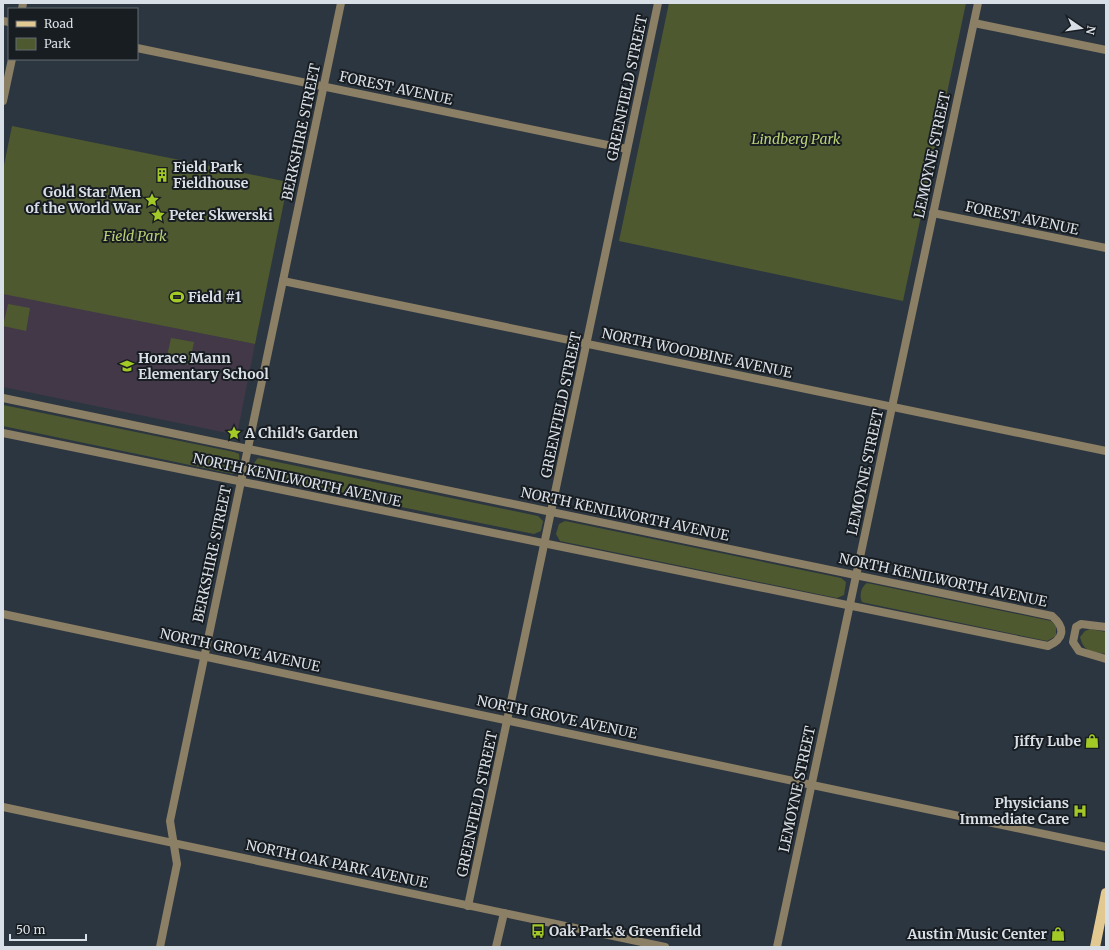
<svg xmlns="http://www.w3.org/2000/svg" width="1109" height="950" font-family="Merriweather,serif">
<style>
.education{fill:#423848}
.green{fill:#4f5930}
.lines{fill:none;stroke-linecap:round;stroke-linejoin:round}
.minor{stroke:#8b7f65;stroke-width:8}
.tertiary{stroke:#8b7f65;stroke-width:8}
.primary{stroke:#e2c992;stroke-width:10}
.labels{text-anchor:middle;dominant-baseline:central;stroke-width:4;stroke-linejoin:round;paint-order:stroke}
.street-label{font-size:14px;fill:#d9dfe6;stroke:#181d22}
.park-label{font-size:14px;font-style:italic;fill:#bad175;stroke:#181d22}
.poi-label{font-size:14px;font-weight:bold;fill:#d9dfe6;stroke:#181d22;text-anchor:start}
</style>
<rect width="100%" height="100%" fill="#2c3640"/>
<!-- education -->
<polygon class="education" points="3,293 255,344 237,435 3,387"/>
<!-- green -->
<g class="green">
<polygon points="669,3 966,3 903,301 619,241"/>
<polygon points="12,126 288,182 255,344 3,294 3,170"/>
<polygon points="8,304 30,308 26,331 3,326"/>
<polygon points="171,338 194,342 189,365 166,361"/>
<path d="M3 405 234 452 239 454C240 461 239 469 233 474L3 426Z"/>
<path d="M258 458 538 516 543 521 541 531 534 534 254 477C251 470 253 463 258 458Z"/>
<polygon points="565,521 841,578 846,582 844,595 837,598 560,541 556,534 559,524"/>
<path d="M867 583 1051 621 1056 626V636L1047 641 866 603 862 602C859 596 861 587 867 583Z"/>
<path d="M1090 629 1106 632V654C1092 651 1084 653 1080 637L1085 631Z"/>
</g>
<g class="lines">
<!-- minor -->
<g class="minor">
<polyline points="3,21 9,22"/>
<polyline points="974,23 1106,50"/>
<polyline points="137,48 627,149"/>
<polyline points="933,213 1106,248"/>
<polyline points="283,281 1106,451"/>
<path d="M3 398 1052 616C1066 628 1064 639 1048 646L3 433"/>
<polyline points="3,614 1106,847"/>
<polyline points="1106,627 1081,624 1076,627 1073,642 1079,651 1106,659"/>
<polyline points="468,906 658,3"/>
<polyline points="160,947 177,864 170,821 341,3"/>
<polyline points="496,947 504,913"/>
<polyline points="777,947 978,3"/>
</g>
<!-- tertiary -->
<g class="tertiary">
<polyline points="22,9 23,3"/>
<polyline points="3,101 12,59"/>
<polyline points="3,807 665,947"/>
</g>
<!-- primary -->
<polyline class="primary" points="1095,947 1106,893"/>
</g>
<!-- icons -->
<defs>
<symbol id="building-bare" viewBox="-9 -9 18 18"><path d="M-4-6H4V6H1V3H-1V6H-4ZM-2.5-4.3h1.7v1.8h-1.7ZM.8-4.3h1.7v1.8H.8ZM-2.5-1h1.7V.8h-1.7ZM.8-1h1.7V.8H.8Z" fill="#a3c926" stroke="#181d22" stroke-width="2.5" paint-order="stroke"/></symbol>
<symbol id="sight-bare" viewBox="-9 -9 18 18"><path d="M0-6L1.8-2.2L6-1.7L2.9 1.2L3.7 5.4L0 3.3L-3.7 5.4L-2.9 1.2L-6-1.7L-1.8-2.2Z" fill="#a3c926" stroke="#181d22" stroke-width="2.5" paint-order="stroke"/></symbol>
<symbol id="stadium-bare" viewBox="-9 -9 18 18"><path d="M0-5a6.5 5 0 1 0 0 10a6.5 5 0 1 0 0-10ZM-3.5-1.8h7v3.6h-7Z" fill="#a3c926" stroke="#181d22" stroke-width="2.5" paint-order="stroke"/></symbol>
<symbol id="school-bare" viewBox="-9 -9 18 18"><path d="M0-5L7-2L0 1L-7-2ZM-4 1L0 2.5L4 1V4Q0 6-4 4Z" fill="#a3c926" stroke="#181d22" stroke-width="2.5" paint-order="stroke"/></symbol>
<symbol id="shop-bare" viewBox="-9 -9 18 18"><path d="M-5-2.5h2.3a2.7 3.5 0 0 1 5.4 0H5L5.5 6h-11ZM-1.5-2.5h3a1.5 2.3 0 0 0-3 0Z" fill="#a3c926" stroke="#181d22" stroke-width="2.5" paint-order="stroke"/></symbol>
<symbol id="hospital-bare" viewBox="-9 -9 18 18"><path d="M-5-5h3v3.5h4V-5h3V5h-3V1.5h-4V5h-3Z" fill="#a3c926" stroke="#181d22" stroke-width="2.5" paint-order="stroke"/></symbol>
<symbol id="bus-bare" viewBox="-9 -9 18 18"><path d="M-5-6H5V4H4V6H2V4H-2V6H-4V4H-5ZM-3.5-4V0h7V-4ZM-3.5 1.2v1.5H-2V1.2ZM2 1.2v1.5H3.5V1.2Z" fill="#a3c926" stroke="#181d22" stroke-width="2.5" paint-order="stroke"/></symbol>
</defs>
<g fill-rule="evenodd">
<use href="#building-bare" x="152" y="165" width="20" height="20"/>
<use href="#sight-bare" x="142" y="190" width="20" height="20"/>
<use href="#sight-bare" x="148" y="205" width="20" height="20"/>
<use href="#stadium-bare" x="167" y="287" width="20" height="20"/>
<use href="#school-bare" x="117" y="356" width="20" height="20"/>
<use href="#sight-bare" x="224" y="423" width="20" height="20"/>
<use href="#shop-bare" x="1082" y="731" width="20" height="20"/>
<use href="#hospital-bare" x="1070" y="801" width="20" height="20"/>
<use href="#bus-bare" x="528" y="921" width="20" height="20"/>
<use href="#shop-bare" x="1048" y="924" width="20" height="20"/>
</g>
<g class="labels">
<!-- street labels -->
<g class="street-label">
<text transform="translate(396 88) rotate(12)">FOREST AVENUE</text>
<text transform="translate(627 88) rotate(-78)">GREENFIELD STREET</text>
<text transform="translate(301 132) rotate(-78)">BERKSHIRE STREET</text>
<text transform="translate(932 155) rotate(-78)">LEMOYNE STREET</text>
<text transform="translate(1022 218) rotate(12)">FOREST AVENUE</text>
<text transform="translate(697 353) rotate(12)">NORTH WOODBINE AVENUE</text>
<text transform="translate(561 405) rotate(-78)">GREENFIELD STREET</text>
<text transform="translate(865 472) rotate(-78)">LEMOYNE STREET</text>
<text transform="translate(297 480) rotate(12)">NORTH KENILWORTH AVENUE</text>
<text transform="translate(625 514) rotate(12)">NORTH KENILWORTH AVENUE</text>
<text transform="translate(212 554) rotate(-78)">BERKSHIRE STREET</text>
<text transform="translate(943 580) rotate(12)">NORTH KENILWORTH AVENUE</text>
<text transform="translate(240 650) rotate(12)">NORTH GROVE AVENUE</text>
<text transform="translate(557 717) rotate(12)">NORTH GROVE AVENUE</text>
<text transform="translate(797 789) rotate(-78)">LEMOYNE STREET</text>
<text transform="translate(477 804) rotate(-78)">GREENFIELD STREET</text>
<text transform="translate(337 864) rotate(12)">NORTH OAK PARK AVENUE</text>
</g>
<!-- park labels -->
<g class="park-label">
<text x="796" y="139">Lindberg Park</text>
<text x="135" y="236">Field Park</text>
</g>
<!-- poi labels -->
<g class="poi-label">
<text x="173" y="167">Field Park<tspan x="173" dy="16">Fieldhouse</tspan></text>
<text x="141" y="192" text-anchor="end">Gold Star Men<tspan x="141" dy="16">of the World War</tspan></text>
<text x="169" y="215">Peter Skwerski</text>
<text x="188" y="297">Field #1</text>
<text x="138" y="358">Horace Mann<tspan x="138" dy="16">Elementary School</tspan></text>
<text x="245" y="433">A Child's Garden</text>
<text x="1081" y="741" text-anchor="end">Jiffy Lube</text>
<text x="1069" y="803" text-anchor="end">Physicians<tspan x="1069" dy="16">Immediate Care</tspan></text>
<text x="549" y="931">Oak Park &amp; Greenfield</text>
<text x="1047" y="934" text-anchor="end">Austin Music Center</text>
</g>
</g>
<!-- border -->
<rect width="1109" height="950" fill="none" stroke="#d9dfe6" stroke-width="8"/>
<!-- legend -->
<rect x="8" y="8" width="130" height="52" fill="#181d22" stroke="#656b70"/>
<rect x="16" y="21" width="20" height="6" fill="#e2c992" stroke="#656b70"/>
<text x="44" y="28" font-size="12" fill="#d9dfe6">Road</text>
<rect x="16" y="38" width="20" height="12" fill="#4f5930" stroke="#656b70"/>
<text x="44" y="48" font-size="12" fill="#d9dfe6">Park</text>
<!-- north arrow -->
<g transform="translate(1081 28) rotate(103)" stroke="#181d22" stroke-width="3" paint-order="stroke">
<path d="M0-3L7 15L0 10L-7 15Z" fill="#d9dfe6"/>
<text y="-6" font-size="11" font-weight="bold" text-anchor="middle" fill="#d9dfe6">N</text>
</g>
<!-- scale -->
<path d="M10 934v6h76v-6" fill="none" stroke="#d9dfe6" stroke-width="2"/>
<text x="16" y="934" font-size="12" fill="#d9dfe6" stroke="#181d22" stroke-width="3" paint-order="stroke">50 m</text>
</svg>
